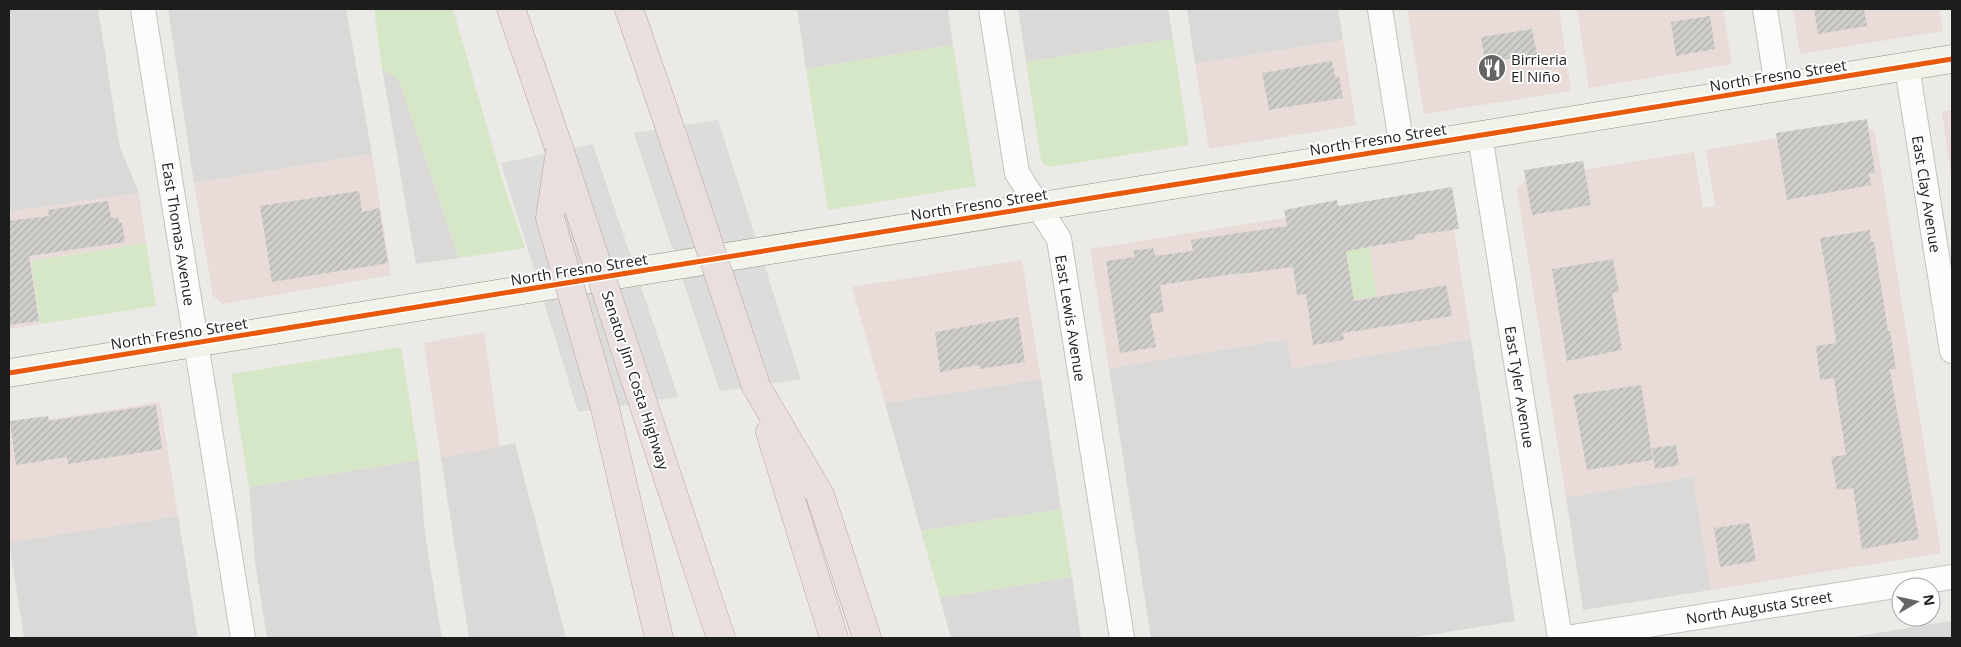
<svg xmlns="http://www.w3.org/2000/svg" width="1961" height="647" font-family="'Open Sans',sans-serif">
<style>
.residential{fill:#dbd9d7}
.commercial{fill:#e9dcd8}
.religious{fill:#dad9d7}
.grass{fill:#d6e7c7}
.pier{fill:#dcdcda}
.building{fill:url(#building-hatch)}
.lines{fill:none;stroke-linecap:round;stroke-linejoin:round}
.minor-casing{stroke:#c3c2c0;stroke-width:26}
.secondary-casing{stroke:#919380;stroke-width:29}
.motorway-casing{stroke:#bea0a6;stroke-width:29}
.minor{stroke:#fcfcfb;stroke-width:24}
.secondary{stroke:#f1f2ea;stroke-width:28}
.motorway{stroke:#e9dfdf;stroke-width:28}
.motorway-bridge-casing{stroke:#bea0a6;stroke-width:29;stroke-linecap:butt}
.motorway-bridge{stroke:#e9dfdf;stroke-width:28}
.cycleway-casing{stroke:#fff;stroke-width:8}
.cycleway{stroke:#e8590c;stroke-width:5}
.labels{text-anchor:middle;dominant-baseline:central;stroke-width:4;stroke-linejoin:round;paint-order:stroke}
.poi-label{font-size:15px;fill:#1d1d1d;stroke:#fff;text-anchor:start}
.street-label{font-size:15px;fill:#1d1d1d;stroke:#fff}
</style>
<defs>
<pattern id="building-hatch" width="6" height="6" patternUnits="userSpaceOnUse" patternTransform="scale(1.25)"><rect width="6" height="6" fill="#d0cecb"/><path d="M-1 1l2-2M0 6l6-6M5 7l2-2" fill="none" stroke="#b2b0ae"/></pattern>
</defs>
<rect width="100%" height="100%" fill="#eceae6"/>
<!-- residential -->
<g class="residential">
<polygon points="9,9 98,9 120,148 139,193 9,212"/>
<polygon points="168,9 346,9 372,154 194,183"/>
<polygon points="797,9 948,9 953,45 806,69"/>
<polygon points="1018,9 1168,9 1173,39 1026,62"/>
<polygon points="1187,9 1338,9 1343,40 1195,64"/>
<polygon points="1288,339 1292,368 1471,339 1515,621 1411,638 1151,638 1109,368"/>
<polygon points="1041,379 1061,509 921,531 885,403"/>
<polygon points="515,443 566,638 469,638 441,458"/>
<polygon points="419,460 425,534 442,638 267,638 255,561 249,487"/>
<polygon points="1693,477 1711,590 1583,610 1566,497"/>
<polygon points="178,516 198,638 24,638 9,542"/>
<polygon points="1072,577 1081,638 951,638 940,598"/>
<polygon points="1951,621 1952,638 1846,638"/>
</g>
<!-- commercial -->
<g class="commercial">
<polygon points="1407,9 1559,9 1571,91 1424,114"/>
<polygon points="1577,9 1723,9 1732,64 1589,88"/>
<polygon points="1793,9 1939,9 1943,31 1800,54"/>
<polygon points="1343,40 1356,125 1209,149 1195,64"/>
<polygon points="1952,110 1952,182 1942,112"/>
<polygon points="1864,124 1875,132 1941,553 1711,590 1693,477 1566,497 1517,190 1526,179 1694,152 1703,208 1715,206 1706,150"/>
<polygon points="372,154 391,275 223,304 213,296 194,183"/>
<polygon points="1448,191 1471,339 1292,368 1287,339 1109,368 1090,249 1335,210 1349,300 1376,296 1363,205"/>
<polygon points="139,193 146,243 31,261 40,324 9,329 9,212"/>
<polygon points="1022,260 1041,379 885,403 852,287"/>
<polygon points="484,332 500,447 441,458 424,343"/>
<polygon points="160,402 178,516 9,542 9,426"/>
</g>
<!-- religious -->
<polygon class="religious" points="382,68 399,80 459,258 416,264"/>
<!-- grass -->
<g class="grass">
<polygon points="374,9 453,9 501,176 525,248 459,258 399,80 382,68"/>
<polygon points="1173,39 1189,145 1050,167 1044,165 1041,160 1026,62"/>
<polygon points="953,45 976,186 828,210 806,69"/>
<polygon points="1363,205 1377,296 1349,300 1335,210"/>
<polygon points="146,243 156,306 40,324 31,261"/>
<polygon points="401,347 419,460 249,487 231,374"/>
<polygon points="1061,509 1072,577 940,598 921,531"/>
</g>
<!-- pier -->
<g class="pier">
<polygon points="718,120 801,379 720,391 634,133"/>
<polygon points="593,144 678,397 578,412 501,163"/>
</g>
<!-- building -->
<g class="building">
<polygon points="1814,9 1864,9 1867,26 1818,34"/>
<polygon points="1710,16 1715,49 1676,56 1671,22"/>
<polygon points="1532,29 1537,55 1485,62 1481,37"/>
<polygon points="1332,61 1335,77 1339,77 1343,98 1269,110 1262,73"/>
<polygon points="1867,119 1875,173 1869,174 1871,185 1787,200 1776,133"/>
<polygon points="1583,161 1591,205 1532,215 1524,170"/>
<polygon points="1452,187 1459,229 1415,235 1415,239 1346,251 1354,301 1446,285 1452,316 1343,333 1344,340 1313,345 1306,294 1297,295 1293,267 1240,274 1240,273 1160,285 1164,312 1150,314 1156,347 1120,353 1106,261 1135,257 1133,251 1153,248 1155,256 1193,251 1191,240 1287,226 1284,210 1337,200 1338,206"/>
<polygon points="359,191 362,212 379,208 388,263 272,282 260,206"/>
<polygon points="108,201 111,218 118,217 119,223 122,223 125,242 29,256 39,321 9,325 9,221 49,216 48,210"/>
<polygon points="1870,230 1871,242 1874,242 1888,331 1890,331 1896,369 1890,370 1919,539 1862,549 1853,488 1837,490 1831,457 1846,455 1834,378 1820,380 1816,346 1836,343 1830,300 1831,300 1820,238"/>
<polygon points="1613,259 1619,292 1612,293 1622,350 1567,361 1552,269"/>
<polygon points="1018,317 1025,362 980,369 979,365 940,372 935,332"/>
<polygon points="1641,385 1653,460 1587,470 1573,395"/>
<polygon points="156,405 162,449 68,464 67,457 16,465 10,421 48,416 49,421"/>
<polygon points="1676,445 1679,465 1655,469 1652,448"/>
<polygon points="1749,523 1756,561 1720,567 1714,528"/>
</g>
<g class="lines">
<defs>
<g id="minor">
<polyline points="143,9 243,638"/>
<polyline points="991,9 1017,173 1059,239 1122,638"/>
<polyline points="1380,9 1402,148"/>
<polyline points="1765,9 1777,87"/>
<polyline points="1907,67 1952,351"/>
<polyline points="1480,136 1560,638"/>
<polyline points="1566,638 1952,577"/>
</g>
<polyline id="secondary" points="9,373 1952,59"/>
<g id="motorway">
<polyline points="511,9 560,151"/>
<polyline points="629,9 670,128"/>
<polyline points="756,386 820,495 867,638"/>
<polyline points="643,403 721,638"/>
<polyline points="605,408 659,638"/>
<polyline points="770,432 834,638"/>
</g>
</defs>
<!-- minor casing -->
<use href="#minor" class="minor-casing"/>
<!-- secondary casing -->
<use href="#secondary" class="secondary-casing"/>
<!-- motorway casing -->
<use href="#motorway" class="motorway-casing"/>
<!-- minor -->
<use href="#minor" class="minor"/>
<!-- secondary -->
<use href="#secondary" class="secondary"/>
<!-- motorway -->
<use href="#motorway" class="motorway"/>
<defs>
<g id="motorway-bridge">
<polyline points="670,128 756,386"/>
<polyline points="560,151 550,218 605,408"/>
<polyline points="561,155 643,403"/>
</g>
</defs>
<!-- motorway-bridge casing -->
<use href="#motorway-bridge" class="motorway-bridge-casing"/>
<!-- motorway-bridge -->
<use href="#motorway-bridge" class="motorway-bridge"/>
<defs>
<polyline id="cycleway" points="9,373 1952,59"/>
</defs>
<!-- cycleway casing -->
<use href="#cycleway" class="cycleway-casing"/>
<!-- cycleway -->
<use href="#cycleway" class="cycleway"/>
</g>
<!-- icons -->
<defs>
<symbol id="restaurant-disc" viewBox="-11 -11 22 22"><circle r="9.5" fill="#656563" stroke="#fff"/><path d="M-5-6h1v4h1v-4h1v4h1v-4h1v5L-1.5 .5V6h-2V.5L-5-1ZM5-6V6H3V1.5H1.5Q1.5-4 5-6Z" fill="#fff"/></symbol>
</defs>
<g fill-rule="evenodd">
<use href="#restaurant-disc" x="1476" y="52" width="32" height="32"/>
</g>
<g class="labels">
<!-- poi labels -->
<g class="poi-label">
<text x="1511" y="59">Birrieria<tspan x="1511" dy="17">El Niño</tspan></text>
</g>
<!-- street labels -->
<g class="street-label">
<text transform="translate(1778 75) rotate(-9)">North Fresno Street</text>
<text transform="translate(1378 139) rotate(-9)">North Fresno Street</text>
<text transform="translate(1927 194) rotate(81)">East Clay Avenue</text>
<text transform="translate(979 204) rotate(-9)">North Fresno Street</text>
<text transform="translate(179 234) rotate(81)">East Thomas Avenue</text>
<text transform="translate(579 269) rotate(-9)">North Fresno Street</text>
<text transform="translate(1071 318) rotate(81)">East Lewis Avenue</text>
<text transform="translate(179 333) rotate(-9)">North Fresno Street</text>
<text transform="translate(636 380) rotate(72)">Senator Jim Costa Highway</text>
<text transform="translate(1520 387) rotate(81)">East Tyler Avenue</text>
<text transform="translate(1759 607) rotate(-9)">North Augusta Street</text>
</g>
</g>
<!-- border -->
<rect width="1961" height="647" fill="none" stroke="#1d1d1d" stroke-width="20"/>
<!-- north arrow -->
<g transform="translate(1916 602) rotate(81)"><circle r="24" fill="#ffffff" stroke="#a5a5a5"/>
<path d="M0-4L9 19L0 12L-9 19Z" fill="#656563"/>
<text y="-8" font-size="14" font-weight="bold" text-anchor="middle" fill="#1d1d1d">N</text>
</g>
</svg>
